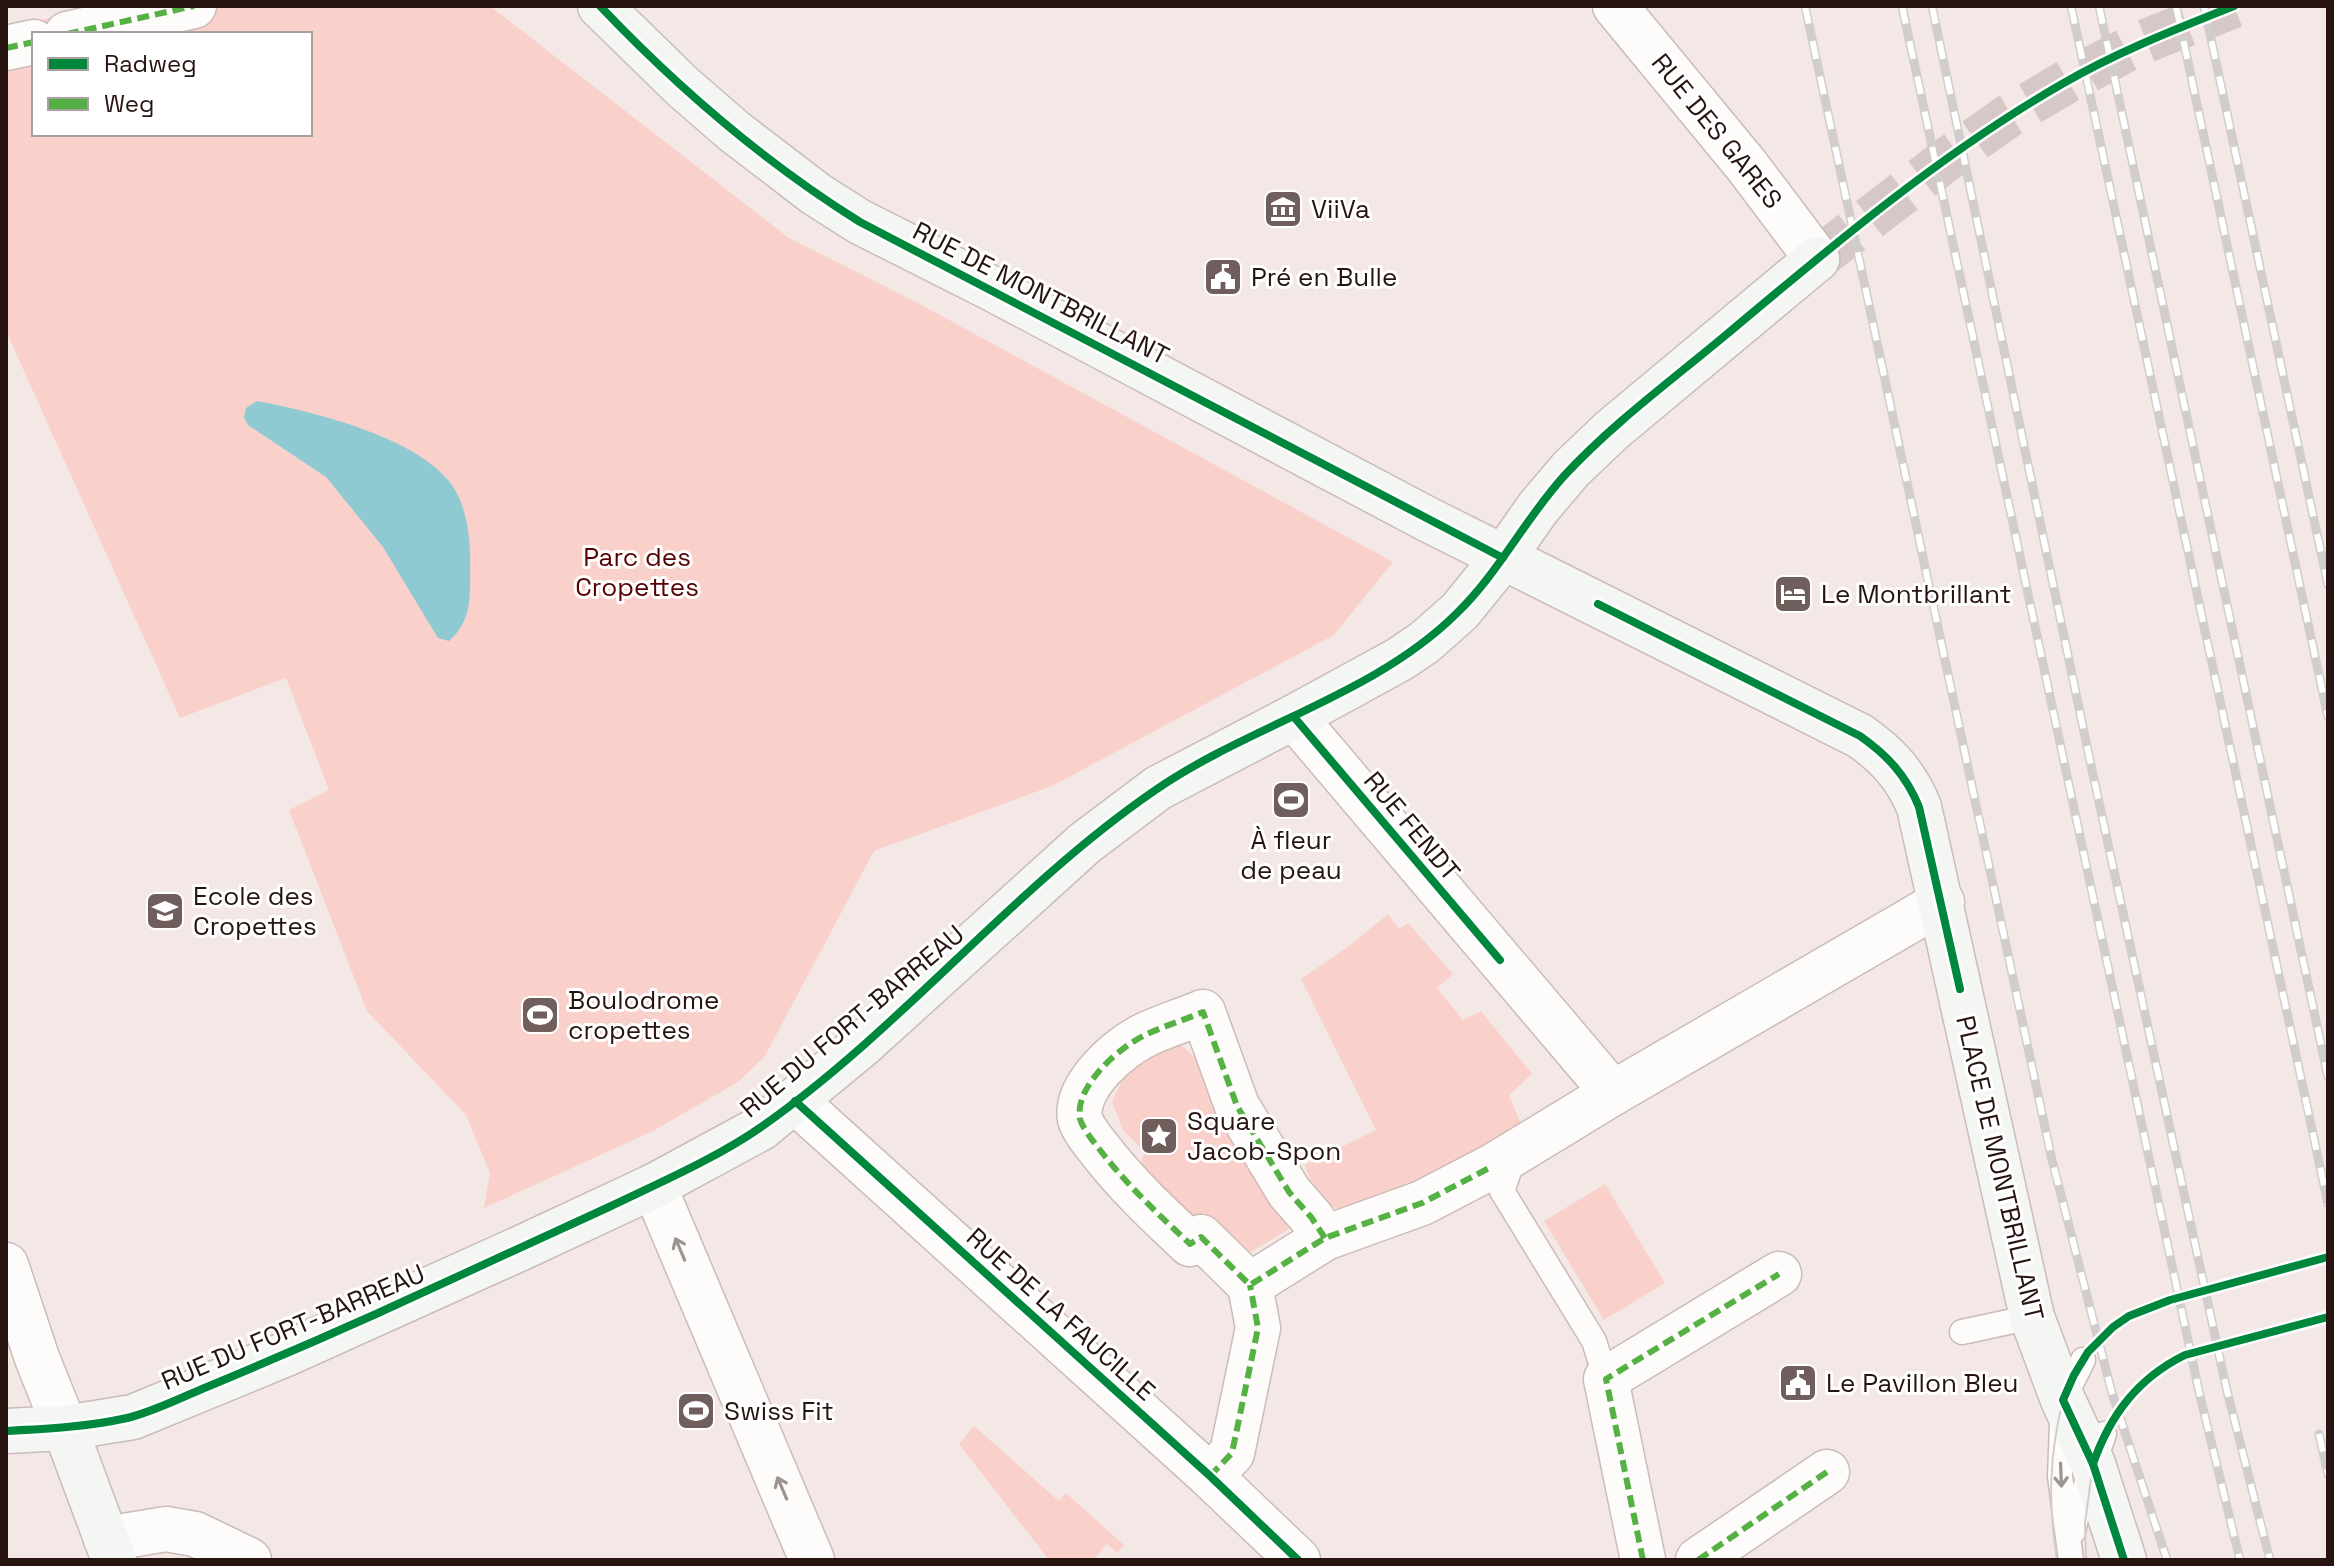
<svg xmlns="http://www.w3.org/2000/svg" width="2334" height="1566" font-family="'Space Grotesk',sans-serif">
<style>
.green{fill:#fad1ca;fill-rule:evenodd}
.water{fill:#8fc9d2}
.lines{fill:none;stroke-linecap:round;stroke-linejoin:round}
.secondary-tunnel{stroke:#d5c8c6;stroke-width:44;stroke-dasharray:44 22;stroke-linecap:butt}
.lane-casing{stroke:#cbbbb9;stroke-width:27}
.street-casing{stroke:#cbbbb9;stroke-width:47}
.secondary-casing{stroke:#cbbbb9;stroke-width:47}
.lane{stroke:#fdfcfb;stroke-width:24}
.street{stroke:#fdfcfb;stroke-width:44}
.secondary{stroke:#f4f6f3;stroke-width:44}
.tram{stroke:#d1cdcc;stroke-width:2}
.rail-casing{stroke:#d1cdcc;stroke-width:9}
.rail{stroke:#fff;stroke-width:6;stroke-dasharray:18;stroke-linecap:butt}
.quiet{stroke:#56b144;stroke-width:6;stroke-dasharray:12 6;stroke-linecap:butt}
.cycleway-casing{stroke:#fff;stroke-width:13}
.cycleway{stroke:#00873e;stroke-width:8}
.oneway{stroke:#9d9492}
.labels{text-anchor:middle;dominant-baseline:central;stroke-width:6;stroke-linejoin:round;paint-order:stroke}
.street-label{font-size:26px;fill:#271411;stroke:#fff}
.poi-label{font-size:26px;fill:#271411;stroke:#fff;text-anchor:start}
.park-label{font-size:26px;fill:#560000;stroke:#fff}
</style>
<rect width="100%" height="100%" fill="#f4e8e6"/>
<!-- green -->
<g class="green">
<path d="M102 6H490L789 238 916 302 1393 562 1334 635 1052 786 874 851 765 1056 738 1082 653 1131 484 1208 490 1173 466 1115 367 1011 289 810 329 790 286 678 180 718 6 331V28ZM34 34H310V134H34Z"/>
<path d="M1388 914 1399 929 1408 923 1453 974 1437 988 1463 1020 1481 1011 1532 1074 1509 1095 1522 1126C1487 1147 1368 1228 1331 1206 1315 1197 1311 1181 1305 1165L1376 1130 1301 979 1349 946Z"/>
<path d="M1180 1044 1251 1110 1303 1221 1237 1260 1138 1169 1145 1152 1123 1130 1112 1102C1129 1061 1141 1061 1180 1044Z"/>
<polygon points="1605,1184 1665,1283 1604,1320 1544,1221"/>
<polygon points="974,1426 1059,1501 1066,1493 1124,1545 1117,1553 1107,1544 1093,1560 1049,1560 959,1444"/>
</g>
<!-- water -->
<path class="water" d="M257 401C311 411 412 436 448 480 467 502 471 540 470 568 470 597 472 621 449 641L438 638 383 547 326 477 248 425 244 417 246 408Z"/>
<g class="lines">
<!-- secondary-tunnel -->
<polyline class="secondary-tunnel" points="1817,259 1946,160 2007,117 2068,81 2138,44 2234,6"/>
<defs>
<g id="lane">
<polyline points="1515,1154 1502,1191 1594,1341 1606,1379"/>
<polyline points="1962,1332 2032,1317"/>
<polyline points="2073,1532 2079,1505 2104,1434"/>
<polyline points="2071,1560 2060,1476 2063,1400 2083,1360"/>
</g>
<g id="street">
<polyline points="1615,6 1747,166 1817,259"/>
<polyline points="67,34 194,6"/>
<polyline points="6,48 34,42"/>
<polyline points="1294,717 1613,1093 1942,902"/>
<polyline points="795,1101 1210,1476 1298,1560"/>
<polyline points="654,1186 812,1560"/>
<path d="M1325 1238 1311 1217 1289 1192 1237 1106 1203 1012C1184 1020 1164 1026 1145 1035 1120 1047 1074 1086 1080 1119 1083 1129 1093 1141 1100 1150 1127 1185 1158 1214 1190 1244L1201 1237 1250 1285 1325 1238 1422 1203 1493 1166 1613 1093"/>
<polyline points="6,1265 37,1358 65,1428"/>
<polyline points="1210,1476 1232,1453 1258,1328 1250,1285"/>
<polyline points="106,1539 166,1529 195,1534 249,1560"/>
<polyline points="1643,1560 1606,1379 1779,1274"/>
<polyline points="1698,1560 1827,1472"/>
</g>
<g id="secondary">
<path d="M600 6 683 87 735 132 816 194 860 222 991 288 1427 519 1860 736C1887 755 1906 775 1919 807L2032 1317 2063 1400 2093 1464 2124 1560"/>
<polyline points="65,1428 114,1560"/>
<polyline points="6,1431 65,1428 133,1417 286,1354 521,1248 654,1186 761,1128 863,1044 1085,843 1158,788 1294,717 1400,659 1425,642 1460,611 1503,558 1538,508 1571,469 1612,430 1817,259"/>
</g>
</defs>
<!-- lane casing -->
<use href="#lane" class="lane-casing"/>
<!-- street casing -->
<use href="#street" class="street-casing"/>
<!-- secondary casing -->
<use href="#secondary" class="secondary-casing"/>
<!-- lane -->
<use href="#lane" class="lane"/>
<!-- street -->
<use href="#street" class="street"/>
<!-- secondary -->
<use href="#secondary" class="secondary"/>
<!-- tram -->
<g class="tram">
<path d="M2057 1560C2048 1503 2049 1456 2063 1400"/>
<polyline points="2086,1560 2085,1523 2093,1464"/>
</g>
<defs>
<g id="rail">
<polyline points="1805,6 2052,1160 2112,1393 2167,1560"/>
<polyline points="1902,6 2200,1396 2240,1560"/>
<polyline points="1932,6 2092,770 2227,1391 2270,1560"/>
<polyline points="2071,6 2328,1204"/>
<polyline points="2099,6 2328,1077"/>
<polyline points="2176,6 2328,717"/>
<polyline points="2204,6 2328,585"/>
<polyline points="2319,1434 2328,1475"/>
</g>
</defs>
<!-- rail casing -->
<use href="#rail" class="rail-casing"/>
<!-- rail -->
<use href="#rail" class="rail"/>
<!-- quiet -->
<g class="quiet">
<polyline points="67,34 194,6"/>
<polyline points="6,48 34,42"/>
<path d="M1325 1238 1311 1217 1289 1192 1237 1106 1203 1012C1184 1020 1164 1026 1145 1035 1120 1047 1074 1086 1080 1119 1083 1129 1093 1141 1100 1150 1127 1185 1158 1214 1190 1244L1201 1237 1250 1285 1325 1238 1422 1203 1493 1166"/>
<polyline points="1210,1476 1232,1453 1258,1328 1250,1285"/>
<polyline points="1643,1560 1606,1379 1779,1274"/>
<polyline points="1698,1560 1827,1472"/>
</g>
<defs>
<g id="cycleway">
<path d="M600 6C678 88 764 162 860 222L1503 558"/>
<path d="M1598 604 1860 736C1887 755 1906 775 1919 807L1960 989"/>
<polyline points="1294,717 1500,960"/>
<polyline points="795,1101 1210,1476 1298,1560"/>
<path d="M6 1431C46 1429 87 1427 127 1418 152 1412 178 1399 202 1389 260 1365 318 1340 376 1314 454 1278 532 1243 609 1207 661 1182 717 1158 764 1125 904 1026 1013 888 1154 791 1249 725 1373 696 1456 614 1498 574 1525 519 1564 476 1613 423 1672 380 1727 334 1833 245 1942 153 2062 84 2117 52 2176 29 2234 6"/>
<path d="M2093 1464C2110 1415 2138 1378 2185 1355L2328 1317"/>
<polyline points="2124,1560 2093,1464 2063,1400 2074,1375 2088,1352 2113,1327 2129,1316 2170,1300 2328,1257"/>
</g>
</defs>
<!-- cycleway casing -->
<use href="#cycleway" class="cycleway-casing"/>
<!-- cycleway -->
<use href="#cycleway" class="cycleway"/>
</g>
<!-- one-way arrows -->
<defs><path id="oneway-shaft" d="M-6 0H5M1.5-3L5.5 0L1.5 3" fill="none" stroke-width="1.6" stroke-linecap="round" stroke-linejoin="round" transform="scale(2)"/></defs>
<g class="oneway">
<use href="#oneway-shaft" transform="translate(680 1249) rotate(-113)"/>
<use href="#oneway-shaft" transform="translate(2061 1475) rotate(88)"/>
<use href="#oneway-shaft" transform="translate(782 1488) rotate(-113)"/>
</g>
<!-- icons -->
<defs>
<symbol id="museum-square" viewBox="-11 -11 22 22"><rect x="-9" y="-9" width="18" height="18" rx="4" fill="#6f5e5c" stroke="#fff"/><path d="M0-6L6-3V-2H-6V-3ZM-5-1h2V3h-2ZM-1-1h2V3h-2ZM3-1h2V3H3ZM-6 4H6V6H-6Z" fill="#fff"/></symbol>
<symbol id="civic-square" viewBox="-11 -11 22 22"><rect x="-9" y="-9" width="18" height="18" rx="4" fill="#6f5e5c" stroke="#fff"/><path d="M-.6-6.5H3V-4.5H.6V-3L4-1V1h2V6H-6V1h2V-1L-.6-3ZM-1.2 2.5V6h2.4V2.5Z" fill="#fff"/></symbol>
<symbol id="hotel-square" viewBox="-11 -11 22 22"><rect x="-9" y="-9" width="18" height="18" rx="4" fill="#6f5e5c" stroke="#fff"/><path d="M-6-4.5h1.5V1H6V5H4.5V3h-9V5H-6ZM-4 0a1.8 1.8 0 1 1 3.6 0ZM.5 0V-2.5h3Q6-2.5 6 0Z" fill="#fff"/></symbol>
<symbol id="stadium-square" viewBox="-11 -11 22 22"><rect x="-9" y="-9" width="18" height="18" rx="4" fill="#6f5e5c" stroke="#fff"/><path d="M0-5a6.5 5 0 1 0 0 10a6.5 5 0 1 0 0-10ZM-3.5-1.8h7v3.6h-7Z" fill="#fff"/></symbol>
<symbol id="school-square" viewBox="-11 -11 22 22"><rect x="-9" y="-9" width="18" height="18" rx="4" fill="#6f5e5c" stroke="#fff"/><path d="M0-5L7-2L0 1L-7-2ZM-4 1L0 2.5L4 1V4Q0 6-4 4Z" fill="#fff"/></symbol>
<symbol id="sight-square" viewBox="-11 -11 22 22"><rect x="-9" y="-9" width="18" height="18" rx="4" fill="#6f5e5c" stroke="#fff"/><path d="M0-6L1.8-2.2L6-1.7L2.9 1.2L3.7 5.4L0 3.3L-3.7 5.4L-2.9 1.2L-6-1.7L-1.8-2.2Z" fill="#fff"/></symbol>
</defs>
<g fill-rule="evenodd">
<use href="#museum-square" x="1261" y="187" width="44" height="44"/>
<use href="#civic-square" x="1201" y="255" width="44" height="44"/>
<use href="#hotel-square" x="1771" y="572" width="44" height="44"/>
<use href="#stadium-square" x="1269" y="778" width="44" height="44"/>
<use href="#school-square" x="143" y="889" width="44" height="44"/>
<use href="#stadium-square" x="518" y="993" width="44" height="44"/>
<use href="#sight-square" x="1137" y="1114" width="44" height="44"/>
<use href="#civic-square" x="1776" y="1361" width="44" height="44"/>
<use href="#stadium-square" x="674" y="1389" width="44" height="44"/>
</g>
<g class="labels">
<!-- street labels -->
<g class="street-label">
<text transform="translate(1717 131) rotate(51)">RUE DES GARES</text>
<text transform="translate(1041 293) rotate(27)">RUE DE MONTBRILLANT</text>
<text transform="translate(1412 826) rotate(50)">RUE FENDT</text>
<text transform="translate(852 1021) rotate(-40)">RUE DU FORT-BARREAU</text>
<text transform="translate(2000 1168) rotate(77)">PLACE DE MONTBRILLANT</text>
<text transform="translate(1061 1314) rotate(42)">RUE DE LA FAUCILLE</text>
<text transform="translate(293 1327) rotate(-23)">RUE DU FORT-BARREAU</text>
</g>
<!-- poi labels -->
<g class="poi-label">
<text x="1311" y="209">ViiVa</text>
<text x="1251" y="277">Pré en Bulle</text>
<text x="1821" y="594">Le Montbrillant</text>
<text x="1291" y="840" text-anchor="middle">À fleur<tspan x="1291" dy="30">de peau</tspan></text>
<text x="193" y="896">Ecole des<tspan x="193" dy="30">Cropettes</tspan></text>
<text x="568" y="1000">Boulodrome<tspan x="568" dy="30">cropettes</tspan></text>
<text x="1187" y="1121">Square<tspan x="1187" dy="30">Jacob-Spon</tspan></text>
<text x="1826" y="1383">Le Pavillon Bleu</text>
<text x="724" y="1411">Swiss Fit</text>
</g>
<!-- park labels -->
<g class="park-label">
<text x="637" y="557">Parc des<tspan x="637" dy="30">Cropettes</tspan></text>
</g>
</g>
<!-- border -->
<rect width="2334" height="1566" fill="none" stroke="#271411" stroke-width="16"/>
<!-- legend -->
<rect x="32" y="32" width="280" height="104" fill="#ffffff" stroke="#a9a1a0" stroke-width="2"/>
<rect x="48" y="58" width="40" height="12" fill="#00873e" stroke="#a9a1a0" stroke-width="2"/>
<text x="104" y="72" font-size="24" fill="#271411">Radweg</text>
<rect x="48" y="98" width="40" height="12" fill="#56b144" stroke="#a9a1a0" stroke-width="2"/>
<text x="104" y="112" font-size="24" fill="#271411">Weg</text>
</svg>
